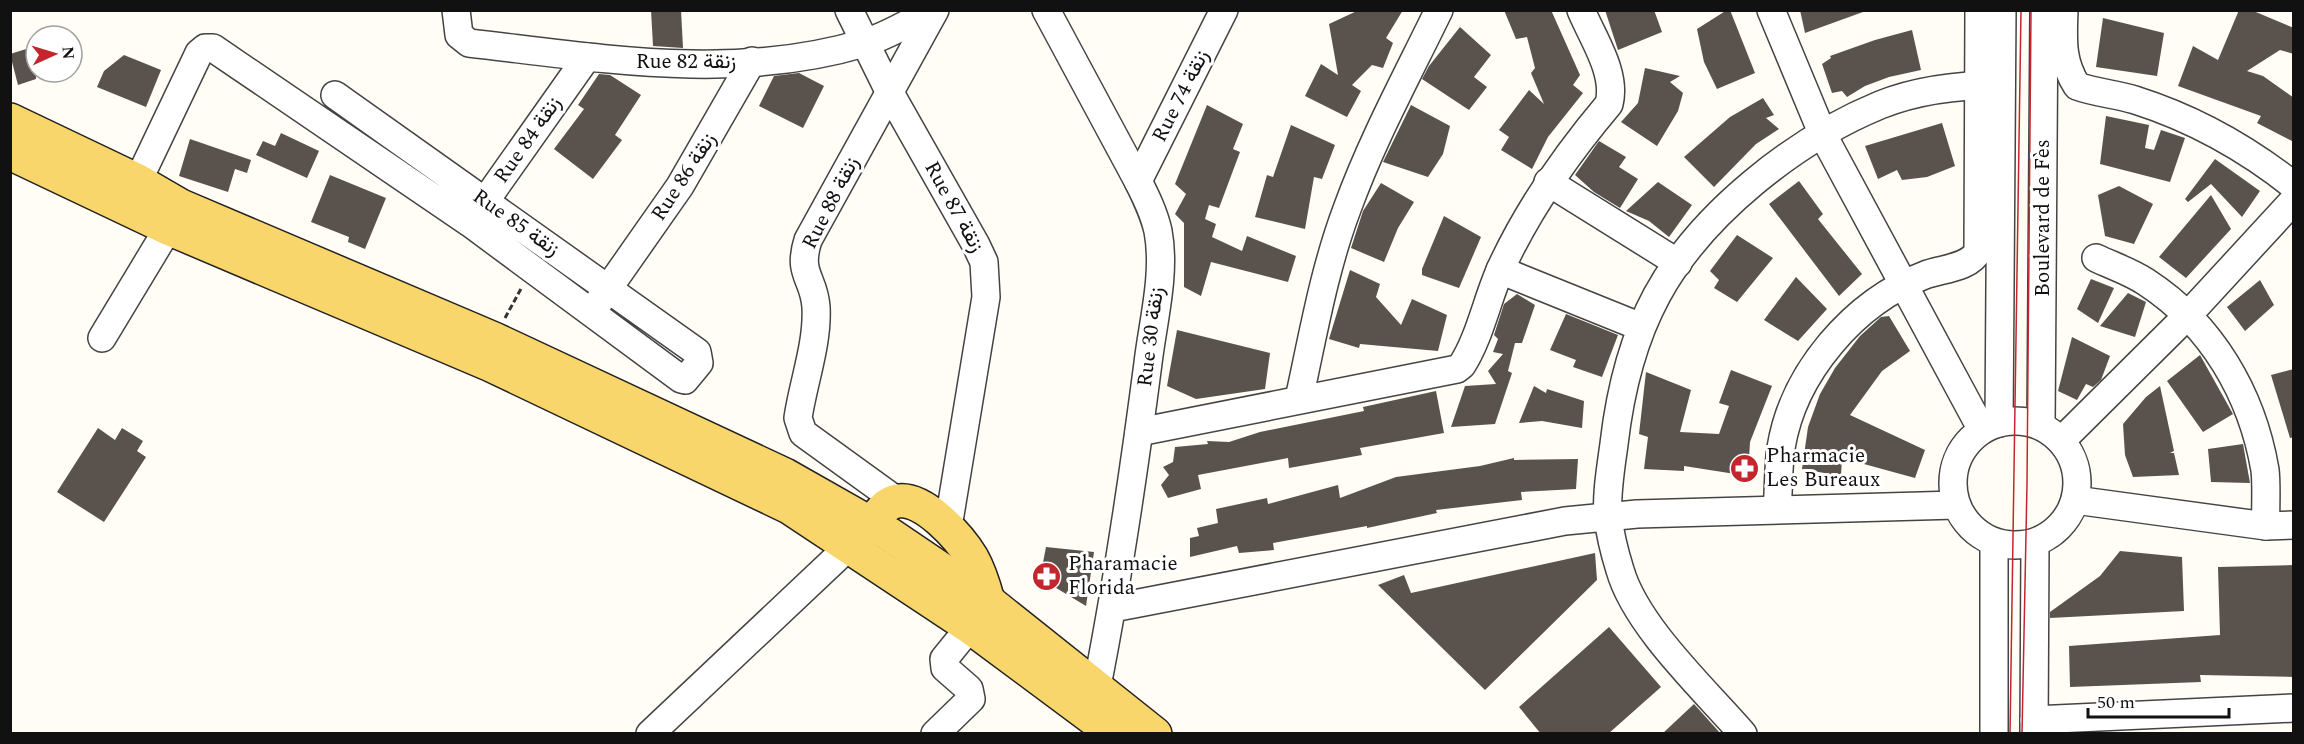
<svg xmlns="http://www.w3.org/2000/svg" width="2304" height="744" font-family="Spectral,Vazirmatn,serif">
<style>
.building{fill:#5a524d}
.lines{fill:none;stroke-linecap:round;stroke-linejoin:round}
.minor-casing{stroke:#444;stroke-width:30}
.major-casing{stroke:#222;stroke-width:36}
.path{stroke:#333;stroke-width:3;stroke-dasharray:6 3;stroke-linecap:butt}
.minor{stroke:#fff;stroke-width:27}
.major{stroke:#f9d66b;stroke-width:33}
.tram{stroke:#c4262e;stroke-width:1.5}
.labels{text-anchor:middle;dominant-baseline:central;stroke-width:6;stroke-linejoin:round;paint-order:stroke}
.street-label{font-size:21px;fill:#111;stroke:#fff}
.poi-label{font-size:21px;fill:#111;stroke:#fff;text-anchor:start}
</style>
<rect width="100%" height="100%" fill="#fffdf5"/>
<!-- building -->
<g class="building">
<polygon points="651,10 681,10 683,48 653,46"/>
<polygon points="1359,10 1403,10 1386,38 1393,43 1383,68 1372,65 1352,85 1361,91 1347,117 1305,96 1321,64 1338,75 1329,24"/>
<polygon points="1504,10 1551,10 1580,75 1573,85 1583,93 1548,137 1532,169 1501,150 1509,137 1499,130 1529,90 1544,104 1531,73 1535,68 1527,37 1516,39"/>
<polygon points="1605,10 1654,10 1662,32 1618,50"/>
<polygon points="1727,10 1730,10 1755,73 1717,89 1704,62 1697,29"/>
<polygon points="1800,10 1863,10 1863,12 1805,33"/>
<polygon points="2239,10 2251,10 2294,28 2294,54 2280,50 2247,71 2263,76 2294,98 2294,142 2257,123 2261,116 2178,86 2193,46 2218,60"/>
<polygon points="2103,18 2164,33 2157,76 2096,67"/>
<polygon points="1460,27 1491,55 1474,77 1487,87 1469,110 1422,79 1429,66"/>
<polygon points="1912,30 1921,70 1889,77 1865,86 1847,97 1842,91 1832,93 1822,64 1831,58 1830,56 1875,40"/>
<polygon points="36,46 36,79 18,85 10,54"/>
<polygon points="124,55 161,70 146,107 97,87 104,71"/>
<polygon points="1645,68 1680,76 1670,82 1683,93 1678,111 1657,146 1621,122 1638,103"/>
<polygon points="799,73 824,86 803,128 759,106 774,76"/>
<polygon points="599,74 610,75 641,95 615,135 622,140 593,179 554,149 584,109 578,105"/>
<polygon points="1763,98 1774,115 1766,118 1779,129 1756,144 1714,187 1684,157 1730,117"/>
<polygon points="1207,105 1243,124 1233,149 1240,152 1219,208 1209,205 1205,219 1216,224 1212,237 1242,251 1247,236 1296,256 1288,282 1211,262 1201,296 1184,287 1184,223 1175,214 1186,194 1175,184"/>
<polygon points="1411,105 1450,126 1443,154 1428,177 1383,162"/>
<polygon points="2106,116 2149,125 2145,148 2154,150 2161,130 2185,138 2170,182 2100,164"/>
<polygon points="1942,123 1955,166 1927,177 1902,180 1897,170 1878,179 1865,146"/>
<polygon points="1291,125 1335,145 1322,179 1314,177 1305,229 1255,217 1267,175 1273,177"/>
<polygon points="281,133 319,151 307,178 256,155 263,141 275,146"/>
<polygon points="190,139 251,160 247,173 235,169 228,192 179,176"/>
<polygon points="1599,141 1626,157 1619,167 1638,179 1620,208 1594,192 1575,175"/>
<polygon points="2215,159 2260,191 2242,217 2211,184 2188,202 2185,199"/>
<polygon points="330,175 386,198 365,249 348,242 349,237 311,222"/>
<polygon points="1799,181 1823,214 1818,219 1862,274 1839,296 1769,204"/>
<polygon points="1658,182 1692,205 1669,237 1649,221 1626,211"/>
<polygon points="1381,183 1414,202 1398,228 1384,262 1351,248 1363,211"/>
<polygon points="2119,186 2153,204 2134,244 2105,236 2098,195"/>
<polygon points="2211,195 2231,229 2186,278 2159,257"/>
<polygon points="1444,216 1481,237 1459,288 1422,275 1422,269"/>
<polygon points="1737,235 1773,258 1737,302 1714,288 1719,280 1710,271"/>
<polygon points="1350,270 1380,284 1376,297 1401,325 1412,299 1447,315 1438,351 1360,344 1359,348 1329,339"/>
<polygon points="1796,277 1827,309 1798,341 1764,320"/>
<polygon points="2091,279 2114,288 2098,323 2077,309"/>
<polygon points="2260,280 2274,305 2245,331 2227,307"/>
<polygon points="2128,293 2146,302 2135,337 2100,326"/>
<polygon points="1517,294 1535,305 1522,343 1515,343 1508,371 1512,373 1495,424 1451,427 1465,386 1496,384 1488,371 1503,354 1493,352 1498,339 1494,335 1504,304"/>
<polygon points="1566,314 1618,335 1602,377 1573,367 1576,360 1550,350"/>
<polygon points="1889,316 1910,351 1882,371 1850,415 1925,450 1915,478 1842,458 1841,476 1802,469 1808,427 1820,394 1835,368 1860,336 1881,317"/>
<polygon points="1177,330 1270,353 1265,389 1196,399 1167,386"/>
<polygon points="2072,337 2110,356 2101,380 2093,387 2086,384 2077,400 2058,391"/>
<polygon points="2200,355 2233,414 2203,432 2167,381"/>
<polygon points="2294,369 2294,437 2290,438 2271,375"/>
<polygon points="1731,370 1772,386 1750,442 1748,476 1684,466 1684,471 1644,469 1648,437 1639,434 1646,372 1691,390 1680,432 1719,434 1729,406 1719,403"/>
<polygon points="1534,386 1546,393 1547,389 1584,401 1582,428 1542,421 1519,423"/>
<polygon points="2160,386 2174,451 2170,453 2174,453 2179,475 2133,477 2125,455 2123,424 2146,397"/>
<polygon points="1436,391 1444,433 1360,448 1362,455 1289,468 1288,458 1198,475 1201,489 1168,498 1161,485 1169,475 1163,467 1173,462 1175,447 1208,444 1207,441 1229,442 1260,432 1364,411 1363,407"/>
<polygon points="98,428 115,440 122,428 143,441 137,451 146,457 104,522 57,492"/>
<polygon points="2243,444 2250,483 2211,482 2208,449"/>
<polygon points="1514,458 1514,460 1578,459 1576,489 1521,492 1522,500 1436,510 1437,513 1367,528 1367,526 1273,543 1274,550 1239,553 1237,546 1190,557 1190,538 1199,536 1197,528 1218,523 1216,509 1267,498 1268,504 1338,485 1340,498 1396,477 1480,466"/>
<polygon points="1046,547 1094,552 1086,606 1043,580 1041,573"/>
<polygon points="2120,551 2182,557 2184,611 2050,618 2050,612 2100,576"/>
<polygon points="1595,553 1597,580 1485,690 1378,585 1404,575 1411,593"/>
<polygon points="2294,565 2294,677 2200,675 2201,682 2070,687 2069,646 2220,635 2218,567"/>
<polygon points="1609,627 1661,687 1608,734 1541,734 1519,707"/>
<polygon points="1694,704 1721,734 1662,734"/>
</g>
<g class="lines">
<defs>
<g id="minor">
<path d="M456 10 459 35 469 43C600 58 734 82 864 43 888 36 911 21 934 10"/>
<polyline points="849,10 890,93 976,245 984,262 986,297 948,527"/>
<path d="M1046 10 1138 181C1146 197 1154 213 1158 231 1166 273 1153 321 1148 363 1134 471 1118 579 1097 686"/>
<polyline points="1771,10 1823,135 1982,430"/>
<path d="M2064 10C2063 39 2061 61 2077 86 2096 93 2116 94 2135 100 2195 119 2245 147 2294 186"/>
<polyline points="138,181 199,53 205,48 213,48 470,223 681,379 685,380 699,363 697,352 335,95"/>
<polyline points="1138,181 1224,10"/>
<polyline points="1548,182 1678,263"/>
<polyline points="474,217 587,57"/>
<path d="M2096 258C2113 266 2131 272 2146 282 2212 325 2252 394 2265 470 2267 488 2265 508 2266 526"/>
<polyline points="1500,270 1641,327"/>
<polyline points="598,303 680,186 752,61"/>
<polyline points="102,338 178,212"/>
<path d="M1299 399C1313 335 1324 270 1347 209 1372 140 1407 76 1439 10"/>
<circle cx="2015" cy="483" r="62"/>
<polyline points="1999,423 2002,10"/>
<polyline points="2041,426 2044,10"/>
<path d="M1139 432 1457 369 1462 365C1480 337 1487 299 1501 268 1529 207 1566 155 1609 104 1617 73 1593 39 1581 10"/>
<polyline points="2061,441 2188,315 2294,200"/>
<polyline points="2075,500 2266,526 2294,525"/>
<path d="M897 501 803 433 798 418C803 383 818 344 816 307 814 277 797 275 808 240L935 10"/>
<path d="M1777 508C1779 489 1778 468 1781 448 1793 373 1854 302 1925 275 1941 269 1970 268 1978 251L1979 10"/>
<polyline points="1113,608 1565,521 1637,514 1956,505"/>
<polyline points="2034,720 2294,708"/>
<polyline points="650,734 862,534"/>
<polyline points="935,734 971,699 969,689 945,668 944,659 970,627"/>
<path d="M1743 734C1704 689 1636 626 1620 570 1615 554 1610 534 1608 517 1606 494 1611 467 1614 444 1620 392 1632 341 1657 295 1701 214 1795 140 1880 105 1917 90 1960 85 2001 85"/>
<polyline points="1994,734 1994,542"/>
<polyline points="2034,734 2035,543"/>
</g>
<g id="major">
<polyline points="10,120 138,181 181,206 494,339 785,475 889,534 988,601 1155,734"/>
<polyline points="10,153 168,228 491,365 789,507 970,627 1114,734"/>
<path d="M871 525C877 516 886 502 898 501 924 497 960 538 972 558 980 572 984 586 988 601"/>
</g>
</defs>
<!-- minor casing -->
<use href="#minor" class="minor-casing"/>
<!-- major casing -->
<use href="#major" class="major-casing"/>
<!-- path -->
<polyline class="path" points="505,318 522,287"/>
<!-- minor -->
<use href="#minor" class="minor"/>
<!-- major -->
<use href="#major" class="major"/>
<!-- tram -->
<g class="tram">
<polyline points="2010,734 2021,10"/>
<polyline points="2022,734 2027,484 2031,10"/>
</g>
</g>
<!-- icons -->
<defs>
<symbol id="pharmacy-disc" viewBox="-11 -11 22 22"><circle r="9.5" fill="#c4262e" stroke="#fff"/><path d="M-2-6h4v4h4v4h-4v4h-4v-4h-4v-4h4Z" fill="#fff"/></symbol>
</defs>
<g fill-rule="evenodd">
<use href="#pharmacy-disc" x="1728" y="452" width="33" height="33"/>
<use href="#pharmacy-disc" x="1030" y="560" width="33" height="33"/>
</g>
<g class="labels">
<!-- street labels -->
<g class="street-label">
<text x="686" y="62">Rue 82 زنقة</text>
<text transform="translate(1181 96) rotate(-63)">Rue 74 زنقة</text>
<text transform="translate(528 140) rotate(-55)">Rue 84 زنقة</text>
<text transform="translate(684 177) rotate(-57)">Rue 86 زنقة</text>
<text transform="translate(831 203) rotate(-63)">Rue 88 زنقة</text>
<text transform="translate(954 207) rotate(61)">Rue 87 زنقة</text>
<text transform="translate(2043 218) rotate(-90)">Boulevard de Fès</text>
<text transform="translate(516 223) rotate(35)">Rue 85 زنقة</text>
<text transform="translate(1151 337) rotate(-83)">Rue 30 زنقة</text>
</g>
<!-- poi labels -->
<g class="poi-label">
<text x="1766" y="456">Pharmacie<tspan x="1766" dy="24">Les Bureaux</tspan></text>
<text x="1068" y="564">Pharamacie<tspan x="1068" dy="24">Florida</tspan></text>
</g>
</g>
<!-- border -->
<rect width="2304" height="744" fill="none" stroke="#111111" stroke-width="24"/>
<!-- north arrow -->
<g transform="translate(54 54) rotate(86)"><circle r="28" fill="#ffffff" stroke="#a0a0a0" stroke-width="1.5"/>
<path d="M0-4.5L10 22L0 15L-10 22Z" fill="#c4262e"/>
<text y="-9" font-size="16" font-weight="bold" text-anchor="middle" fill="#111111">N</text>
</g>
<!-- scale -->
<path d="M2088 708v9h141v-9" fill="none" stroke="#111111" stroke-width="3"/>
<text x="2097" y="708" font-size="18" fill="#111111" stroke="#ffffff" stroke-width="4.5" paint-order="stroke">50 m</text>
</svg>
